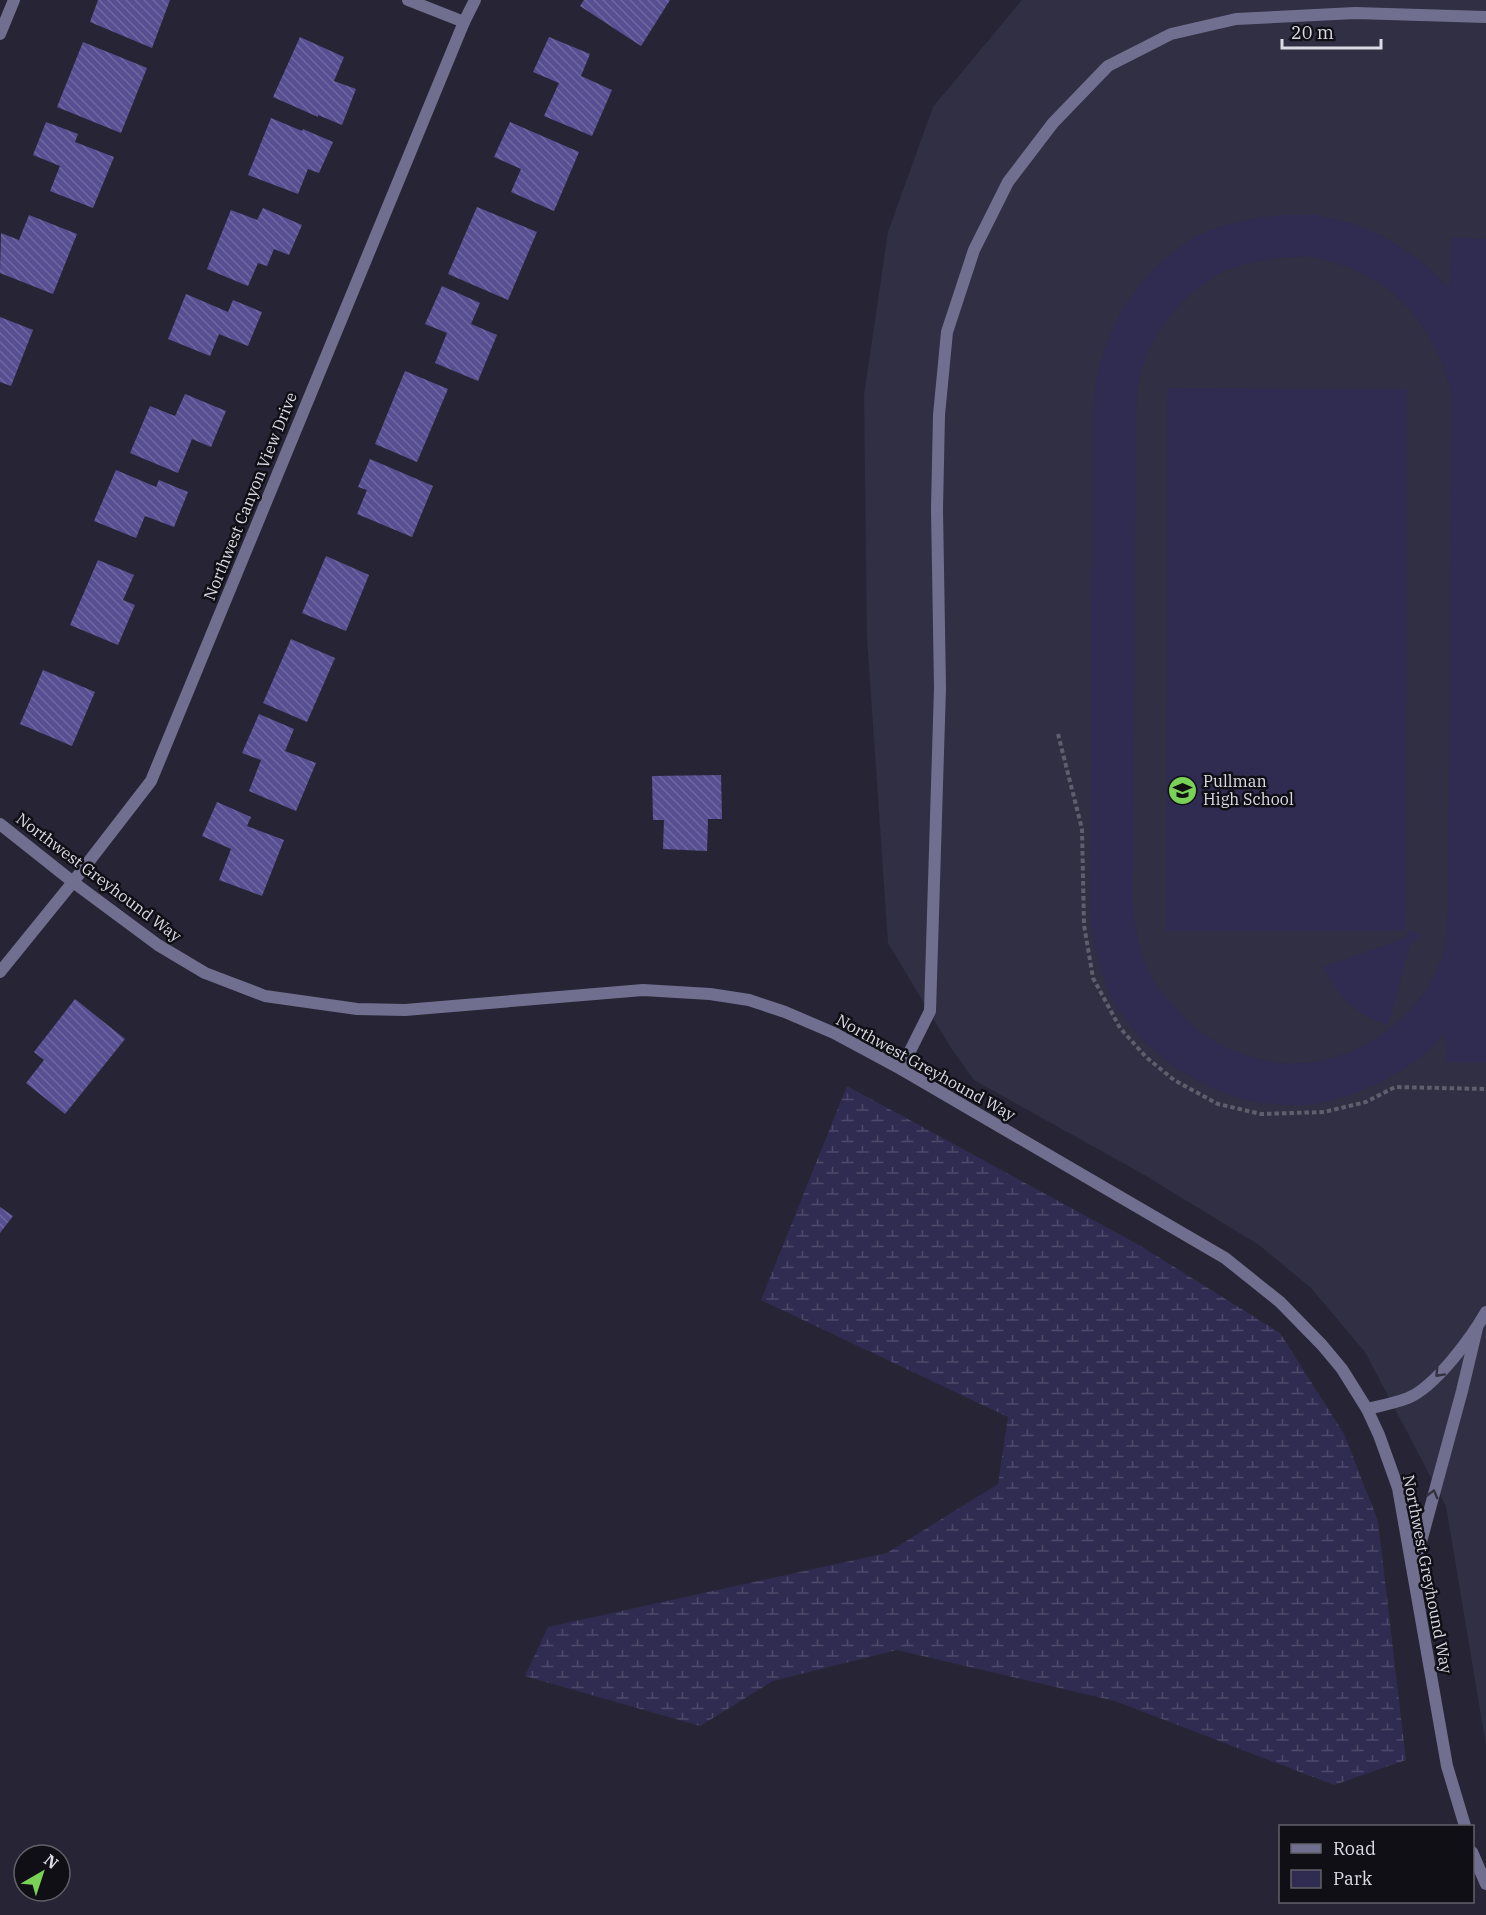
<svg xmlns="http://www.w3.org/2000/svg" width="1486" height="1915" font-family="'IBM Plex Serif',serif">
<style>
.built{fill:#302f43}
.green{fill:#302b51;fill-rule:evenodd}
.wetland{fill:url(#wetland-marsh)}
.building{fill:url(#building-back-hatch)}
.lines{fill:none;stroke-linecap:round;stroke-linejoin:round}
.path{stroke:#605e6c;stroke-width:4;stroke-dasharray:4.5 3;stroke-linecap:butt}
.service{stroke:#716f8f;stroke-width:12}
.minor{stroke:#716f8f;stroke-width:12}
.tertiary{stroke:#716f8f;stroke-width:12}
.oneway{stroke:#323140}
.labels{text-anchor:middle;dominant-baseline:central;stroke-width:5;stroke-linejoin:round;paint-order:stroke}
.street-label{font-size:16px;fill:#dcdbe5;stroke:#100f16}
.poi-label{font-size:16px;fill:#dcdbe5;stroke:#100f16;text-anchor:start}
</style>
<defs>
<pattern id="wetland-marsh" width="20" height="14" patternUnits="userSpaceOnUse" patternTransform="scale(1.5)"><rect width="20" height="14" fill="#302b51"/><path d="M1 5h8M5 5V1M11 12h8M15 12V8" fill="none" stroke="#4d496a"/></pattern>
<pattern id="building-back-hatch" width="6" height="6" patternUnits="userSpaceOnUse" patternTransform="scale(1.5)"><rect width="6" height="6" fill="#584f92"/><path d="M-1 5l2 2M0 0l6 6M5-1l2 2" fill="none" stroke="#6f68a1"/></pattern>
</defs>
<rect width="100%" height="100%" fill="#272535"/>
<!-- built -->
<polygon class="built" points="1022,0 1486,0 1486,1746 1446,1506 1365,1352 1311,1288 1259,1245 1141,1173 974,1080 951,1048 888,943 867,637 864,395 888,232 933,107"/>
<!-- green -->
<g class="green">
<path d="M1279 215H1316L1355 224 1384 237 1421 261 1450 289 1451 237 1486 239V1062H1447L1445 1033C1438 1040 1431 1049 1423 1055 1395 1077 1359 1095 1325 1102 1248 1117 1166 1077 1122 1014 1102 987 1096 951 1090 920L1093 416C1094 349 1127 283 1183 245 1211 225 1246 220 1279 215ZM1307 256C1386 271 1429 313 1451 390L1448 907C1447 923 1447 941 1442 957 1421 1021 1349 1069 1282 1063 1242 1059 1205 1041 1178 1011 1166 999 1153 983 1146 967 1138 947 1135 926 1133 905L1136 412C1137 400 1137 387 1140 375 1151 333 1182 293 1221 273 1247 260 1279 258 1307 256Z"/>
<polygon points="1167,388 1407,389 1406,931 1166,931"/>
<path d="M1409 930 1418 933 1419 938 1411 943 1388 1025C1351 1012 1341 999 1323 967L1406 938Z"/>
</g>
<!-- wetland -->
<polygon class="wetland" points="847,1086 1139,1245 1280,1333 1344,1434 1378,1521 1406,1760 1334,1785 1115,1701 897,1650 773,1681 700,1726 525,1676 548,1627 887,1553 998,1484 1008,1417 761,1300"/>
<!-- building -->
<g class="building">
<polygon points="98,0 170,0 152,48 90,22"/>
<polygon points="584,0 670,0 641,46 580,6"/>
<polygon points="300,37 344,57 334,81 356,89 342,125 318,115 318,117 273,97"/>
<polygon points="549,37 590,54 581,76 612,90 592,136 544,116 559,83 533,72"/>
<polygon points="83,42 147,68 121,133 57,107"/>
<polygon points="271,118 302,131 303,129 333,142 319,173 308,169 298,194 248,175"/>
<polygon points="46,122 78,134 75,142 114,157 93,208 50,191 60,166 33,155"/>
<polygon points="510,122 579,152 554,211 511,192 521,169 494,157"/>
<polygon points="477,207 537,232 508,300 448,274"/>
<polygon points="263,208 302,225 289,255 274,249 267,266 258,263 248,286 207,269 231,210 257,220"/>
<polygon points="29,215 77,234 53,294 0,273 1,233 19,240"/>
<polygon points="442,286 480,303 471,324 497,335 478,381 435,363 447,333 425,324"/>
<polygon points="186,294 228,312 233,300 262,312 248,346 219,334 210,356 168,339"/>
<polygon points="0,317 33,330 11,386 0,382"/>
<polygon points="405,371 448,389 417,462 375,444"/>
<polygon points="185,394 226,411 211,447 192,439 178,473 130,453 150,406 175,416"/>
<polygon points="370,459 433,486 412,537 357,514 367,490 358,487"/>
<polygon points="116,470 156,487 159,480 188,492 174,527 145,516 136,538 94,521"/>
<polygon points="326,556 369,575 346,631 302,613"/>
<polygon points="98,560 134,575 123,600 135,605 118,645 70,625"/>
<polygon points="291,639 335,658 307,722 263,703"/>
<polygon points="43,670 95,692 72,746 20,724"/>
<polygon points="259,714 294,729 285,751 316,763 296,811 249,791 261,760 242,753"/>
<polygon points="721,775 722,819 708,819 707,851 663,849 664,820 653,820 652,776"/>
<polygon points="217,802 251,817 247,826 284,840 262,896 219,880 231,849 202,836"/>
<polygon points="75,999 125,1039 65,1114 26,1083 44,1060 34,1052"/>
<polygon points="0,1207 13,1216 0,1233"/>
</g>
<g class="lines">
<!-- path -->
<polyline class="path" points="1058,734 1082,829 1084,925 1093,978 1120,1028 1146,1057 1174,1080 1218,1104 1261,1114 1324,1112 1366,1102 1395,1087 1486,1089"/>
<!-- service -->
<g class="service">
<polyline points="901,1069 930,1011 940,688 937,509 939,415 947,332 974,250 1008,182 1053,123 1108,66 1171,34 1236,19 1355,13 1486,17"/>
<path d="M1367 1409C1380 1406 1395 1403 1408 1398 1435 1387 1472 1337 1486 1312"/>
<polyline points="1413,1571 1462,1391 1477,1328"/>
</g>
<!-- minor -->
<g class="minor">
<polyline points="408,0 464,22"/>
<polyline points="0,34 14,0"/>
<polyline points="0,972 73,882 151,781 464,22 475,0"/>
</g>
<!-- tertiary -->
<g class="tertiary">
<polyline points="0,824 73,882 158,945 205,973 265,996 357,1009 405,1010 643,990 710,994 749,1000 785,1012 834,1033 901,1069 1225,1258 1280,1302 1322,1345 1342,1369 1367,1409 1379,1435 1398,1488 1447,1766 1465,1826"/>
<polyline points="1472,1852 1486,1884"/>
</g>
</g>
<!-- one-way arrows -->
<defs><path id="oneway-chevron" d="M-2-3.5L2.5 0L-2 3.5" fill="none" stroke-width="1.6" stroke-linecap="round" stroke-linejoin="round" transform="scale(1.5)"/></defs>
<g class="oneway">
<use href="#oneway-chevron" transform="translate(1439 1373) rotate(133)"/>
<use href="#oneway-chevron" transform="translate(1433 1494) rotate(-75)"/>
</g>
<!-- icons -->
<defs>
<symbol id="school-disc" viewBox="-11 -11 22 22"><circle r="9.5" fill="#79d157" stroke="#100f16"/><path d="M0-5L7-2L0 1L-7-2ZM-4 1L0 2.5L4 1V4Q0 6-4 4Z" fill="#111"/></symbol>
</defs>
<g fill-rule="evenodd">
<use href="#school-disc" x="1166" y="774" width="33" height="33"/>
</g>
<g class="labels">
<!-- street labels -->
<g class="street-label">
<text transform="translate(250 496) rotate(-68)">Northwest Canyon View Drive</text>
<text transform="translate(99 877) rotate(37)">Northwest Greyhound Way</text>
<text transform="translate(926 1067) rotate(29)">Northwest Greyhound Way</text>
<text transform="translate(1428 1574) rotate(79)">Northwest Greyhound Way</text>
</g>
<!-- poi labels -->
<g class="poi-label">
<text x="1203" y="781">Pullman<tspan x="1203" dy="18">High School</tspan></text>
</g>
</g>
<!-- legend -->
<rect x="1279" y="1825" width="195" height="78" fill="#100f16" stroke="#626169" stroke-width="1.5"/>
<rect x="1291" y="1844" width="30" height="9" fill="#716f8f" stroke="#626169" stroke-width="1.5"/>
<text x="1333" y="1855" font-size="18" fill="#dcdbe5">Road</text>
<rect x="1291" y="1870" width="30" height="18" fill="#302b51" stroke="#626169" stroke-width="1.5"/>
<text x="1333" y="1885" font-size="18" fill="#dcdbe5">Park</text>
<!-- north arrow -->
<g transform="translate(42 1873) rotate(39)"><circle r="28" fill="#100f16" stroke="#626169" stroke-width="1.5"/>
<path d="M0-4.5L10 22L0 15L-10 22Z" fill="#79d157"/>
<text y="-9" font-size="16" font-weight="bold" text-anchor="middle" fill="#dcdbe5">N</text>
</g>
<!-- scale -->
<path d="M1282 39v9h99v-9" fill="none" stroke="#dcdbe5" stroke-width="3"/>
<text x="1291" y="39" font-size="18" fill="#dcdbe5" stroke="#100f16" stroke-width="4.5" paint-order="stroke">20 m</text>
</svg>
